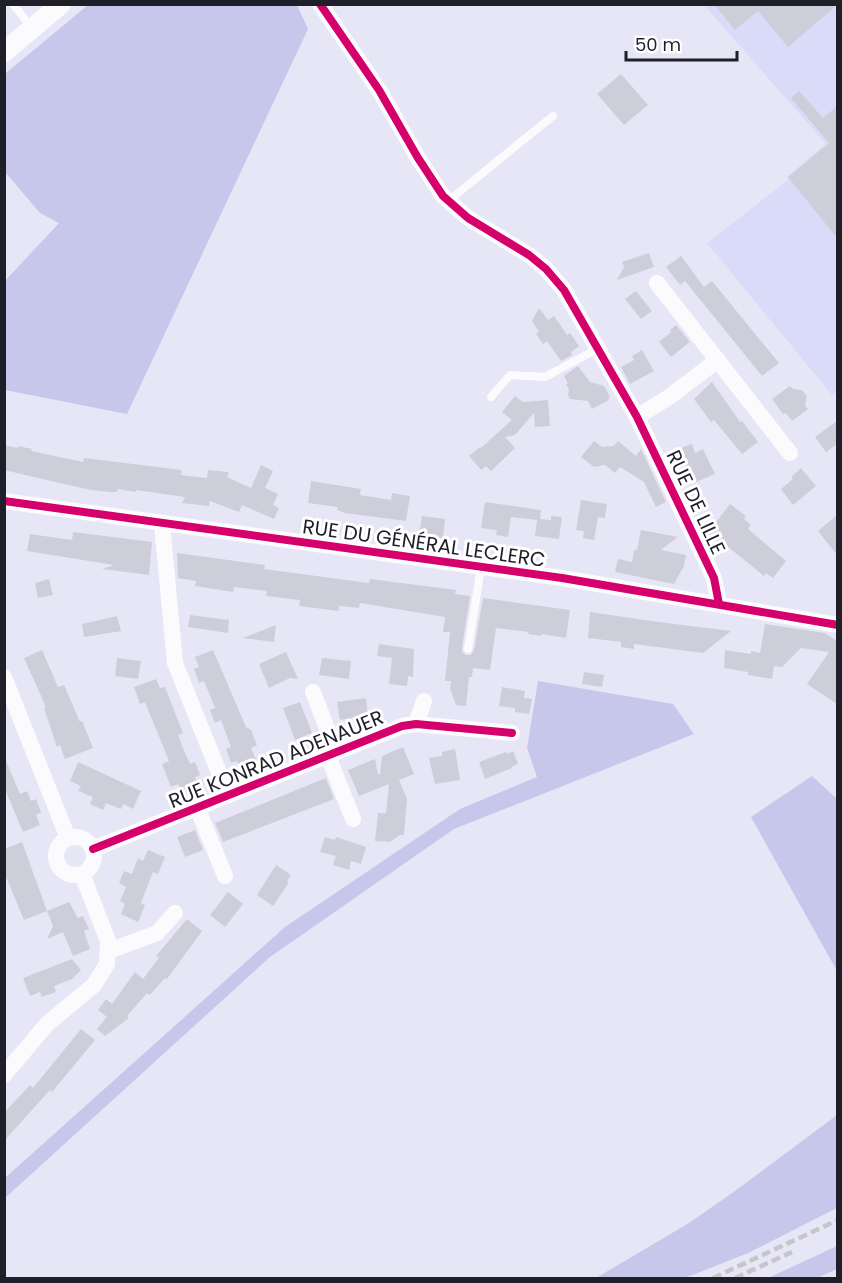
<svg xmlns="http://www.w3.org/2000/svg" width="842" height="1283" font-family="Poppins,sans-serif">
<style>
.built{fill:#dadbf8}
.green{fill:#c6c7ea}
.building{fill:#cecedb}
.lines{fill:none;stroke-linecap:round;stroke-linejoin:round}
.service{stroke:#fbfbfe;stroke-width:8}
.minor{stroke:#fbfbfe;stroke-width:16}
.tertiary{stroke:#fbfbfe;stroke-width:20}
.rail{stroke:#c5c5ca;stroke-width:4.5;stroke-dasharray:9 4.5;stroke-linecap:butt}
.cycleway-casing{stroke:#fff;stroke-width:11}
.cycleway{stroke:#d6006c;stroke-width:8}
.labels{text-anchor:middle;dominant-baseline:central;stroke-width:6;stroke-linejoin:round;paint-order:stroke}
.street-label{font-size:20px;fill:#1f1f2a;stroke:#fff}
</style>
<rect width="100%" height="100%" fill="#e6e6f7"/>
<!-- built -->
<polygon class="built" points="704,5 837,5 838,390 832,395 707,243 788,180 787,177 826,144"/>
<!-- green -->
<g class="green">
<polygon points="88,5 297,5 308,29 127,414 5,390 5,281 59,223 40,213 5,172 5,74"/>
<polygon points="538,681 673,704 694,734 454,829 270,957 5,1198 5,1178 285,927 460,809 537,777 527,748"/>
<polygon points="812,776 837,799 837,971 751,817"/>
<polygon points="837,1115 837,1208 748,1253 685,1278 596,1278 689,1223 735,1191"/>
<polygon points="837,1246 837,1269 817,1278 768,1278"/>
</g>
<!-- building -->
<g class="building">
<polygon points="714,4 837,4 837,5 788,47 758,11 735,30"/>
<polygon points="621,74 648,105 624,125 597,94"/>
<polygon points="799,91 823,118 837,106 837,238 788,177 829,143 791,98"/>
<polygon points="649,253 654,267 617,280 624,267 622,262"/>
<polygon points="681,256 704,287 712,281 779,363 762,376 685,281 680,285 666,267"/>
<polygon points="636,291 652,311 641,319 625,299"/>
<polygon points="539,308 548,320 554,316 567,335 570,333 579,346 571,352 572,355 561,361 547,341 543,344 536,334 539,332 532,321"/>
<polygon points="676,325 690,342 671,357 659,342 671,332 670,330"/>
<polygon points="642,350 654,371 630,384 621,367 634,360 632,356"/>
<polygon points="578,366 590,382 604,386 610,397 608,398 609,400 592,409 588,401 570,399 568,395 569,389 566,384 568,383 564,376"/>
<polygon points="712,382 740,422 742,421 758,442 742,454 714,420 711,422 694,399"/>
<polygon points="790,386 793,389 802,390 807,396 805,406 808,409 792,421 786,413 783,414 772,399"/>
<polygon points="515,396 523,402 548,400 550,426 535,427 534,413 515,435 505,437 515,448 491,471 486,466 481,470 469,456 480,447 481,448 512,420 502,412"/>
<polygon points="837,421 837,444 826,452 815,437"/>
<polygon points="594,441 602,447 614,446 618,441 636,456 641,449 666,502 656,507 644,482 641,480 620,467 615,473 605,465 594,467 581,457"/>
<polygon points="692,444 695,453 703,449 715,474 696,482 690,469 687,470 678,449"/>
<polygon points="4,445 18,448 18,446 32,449 31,451 83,462 84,458 182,470 181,475 207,478 208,470 229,472 227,477 251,488 261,465 273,471 265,488 278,494 273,505 279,508 274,519 242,505 239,512 210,501 209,506 182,503 185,497 136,490 136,492 117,489 117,492 110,492 91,490 51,481 4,470"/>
<polygon points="801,468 816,486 793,505 781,489 793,479 791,477"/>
<polygon points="311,481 361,489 360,495 391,500 392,493 410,496 406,521 345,513 337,510 338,507 308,503"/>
<polygon points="581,500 607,504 605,518 598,517 594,540 583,538 584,531 576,530"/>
<polygon points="485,502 541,510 540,519 551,520 551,516 562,517 559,539 535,536 537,520 511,517 508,537 496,535 497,530 481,528"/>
<polygon points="730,504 746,516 744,519 751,525 748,529 786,561 773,578 766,573 764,576 722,542 720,544 707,534"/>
<polygon points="837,515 837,555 818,531"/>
<polygon points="422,516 445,519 443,538 419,535"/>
<polygon points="641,530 678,537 661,550 686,555 684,566 674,584 615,572 618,559 632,562 634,550 637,550"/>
<polygon points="73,532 152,542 149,575 102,569 114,565 27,551 30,534 72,540"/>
<polygon points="177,553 265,565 264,569 369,583 370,579 456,590 455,594 470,596 462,648 462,652 466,655 471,655 474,650 483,598 570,610 566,638 542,634 541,636 528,634 529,632 496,628 490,670 473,668 472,677 469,677 466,706 456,705 450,688 451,681 445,681 450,632 443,632 445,617 360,603 359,608 339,606 339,611 299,606 300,600 266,596 267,591 234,587 233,592 195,586 196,581 178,578"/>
<polygon points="49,579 53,595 38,598 35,583"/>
<polygon points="590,612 651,621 731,631 703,653 634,644 634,649 621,647 621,642 588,638"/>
<polygon points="190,615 229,620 228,633 188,627"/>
<polygon points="117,616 121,631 84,637 82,624"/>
<polygon points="765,624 825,633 837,641 837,640 837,704 807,684 829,652 801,648 782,667 774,666 772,679 748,675 748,672 724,668 725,650 751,654 751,651 760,653"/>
<polygon points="276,625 274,642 243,638"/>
<polygon points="379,644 414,649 413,677 408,676 407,686 389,684 392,658 377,656"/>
<polygon points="42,650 58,687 64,685 80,722 82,721 93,748 65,759 60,745 57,747 44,708 46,707 24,658"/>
<polygon points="213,650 246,727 251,730 257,745 251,748 258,764 240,771 237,761 231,763 226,749 231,747 221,720 215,723 210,710 215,708 204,681 199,683 194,669 199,667 195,657"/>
<polygon points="286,652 298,679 290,678 269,688 259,664"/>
<polygon points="117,658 141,661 138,679 115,676"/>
<polygon points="322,658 351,661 349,679 319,675"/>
<polygon points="584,672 604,675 602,687 582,684"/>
<polygon points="156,679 160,688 165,687 183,733 178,735 185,753 190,764 195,762 200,775 195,777 199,788 182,794 178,784 171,787 162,764 169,761 145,702 140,704 134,687"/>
<polygon points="502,687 525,691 524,698 532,699 529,714 515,712 515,708 499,706"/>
<polygon points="366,698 368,715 340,720 337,702"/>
<polygon points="300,702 312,733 295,740 283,708"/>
<polygon points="403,747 414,774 399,780 407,799 404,835 400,835 390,842 375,841 378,813 386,813 389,784 359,796 348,770 375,759 378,774 380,774 382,756"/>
<polygon points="455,749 460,780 435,784 429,758 442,756 442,752"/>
<polygon points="513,751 518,764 511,767 512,768 485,779 479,762 506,752 507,754"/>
<polygon points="4,756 20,794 27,791 31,801 36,799 41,812 36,815 40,825 23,832 4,787"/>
<polygon points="78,762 141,791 133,809 123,804 121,809 106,803 103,810 90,804 93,797 78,791 81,786 70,781"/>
<polygon points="326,778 334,799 223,842 215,823"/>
<polygon points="195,830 203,850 185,857 177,837"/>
<polygon points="325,837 335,840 336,837 366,847 361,864 351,861 349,870 333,865 336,856 320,852"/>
<polygon points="22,842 47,911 69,902 78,918 83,916 89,929 84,931 90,949 73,956 63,932 47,939 53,926 47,911 24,920 4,872 4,849"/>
<polygon points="148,850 165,857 158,874 153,872 141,903 145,905 138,922 121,914 125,904 120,901 126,887 119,883 124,871 132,874 138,858 143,861"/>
<polygon points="276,865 291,875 287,881 289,882 273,906 257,895"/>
<polygon points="228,892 243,904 225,927 210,915"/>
<polygon points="187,919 202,931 167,979 165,978 150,995 147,993 127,1016 129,1018 105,1036 97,1029 107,1017 98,1010 106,999 112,1004 135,972 143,979 159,958 156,956"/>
<polygon points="72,959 81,970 72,979 54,986 56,992 42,997 40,992 30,996 23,978"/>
<polygon points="81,1029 95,1040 52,1092 50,1090 4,1141 4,1113 30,1085 33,1088"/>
</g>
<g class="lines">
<!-- service -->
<g class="service">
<polyline points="13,4 32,28"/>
<polyline points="448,201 553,116"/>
<polyline points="491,397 510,375 545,377 599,348"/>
<polyline points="468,649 481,567"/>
</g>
<!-- minor -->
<g class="minor">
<polyline points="320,4 379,90 418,158 443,196 468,218 529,255 546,269 564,290 637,417 714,578 719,604"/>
<polyline points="657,283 790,453"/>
<polyline points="637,417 669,397 718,360"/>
<polyline points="4,501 562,578 838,625"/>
<polyline points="162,524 175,663 228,795"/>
<polyline points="4,677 68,838"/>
<polyline points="313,692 336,752"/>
<polyline points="416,724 424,701"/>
<polyline points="328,756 353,819"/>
<polyline points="197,807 225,876"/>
<circle cx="75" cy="856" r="19"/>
<polyline points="93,849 402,726 416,724 512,733"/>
<polyline points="109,951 157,933 175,913"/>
<polyline points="4,1075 47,1024 94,985 107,964 108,941 82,874"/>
</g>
<!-- tertiary -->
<polyline class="tertiary" points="4,52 61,4"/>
<!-- rail -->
<g class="rail">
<polyline points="713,1278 838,1220"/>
<polyline points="735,1278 792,1252"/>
</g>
<defs>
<g id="cycleway">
<polyline points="320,4 379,90 418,158 443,196 468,218 529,255 546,269 564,290 637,417 714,578 719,604"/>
<polyline points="4,501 562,578 838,625"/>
<polyline points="93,849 402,726 416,724 512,733"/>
</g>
</defs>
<!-- cycleway casing -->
<use href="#cycleway" class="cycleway-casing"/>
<!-- cycleway -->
<use href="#cycleway" class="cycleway"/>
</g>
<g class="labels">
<!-- street labels -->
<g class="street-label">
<text transform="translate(696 502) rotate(65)">RUE DE LILLE</text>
<text transform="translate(424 543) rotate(8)">RUE DU GÉNÉRAL LECLERC</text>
<text transform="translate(276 759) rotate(-22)">RUE KONRAD ADENAUER</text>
</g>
</g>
<!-- border -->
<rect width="842" height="1283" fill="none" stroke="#1f1f2a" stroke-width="12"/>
<!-- scale -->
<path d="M626 51v9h111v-9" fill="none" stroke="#1f1f2a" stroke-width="3"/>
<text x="635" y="51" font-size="18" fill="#1f1f2a" stroke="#ffffff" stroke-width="4.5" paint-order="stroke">50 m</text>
</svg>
